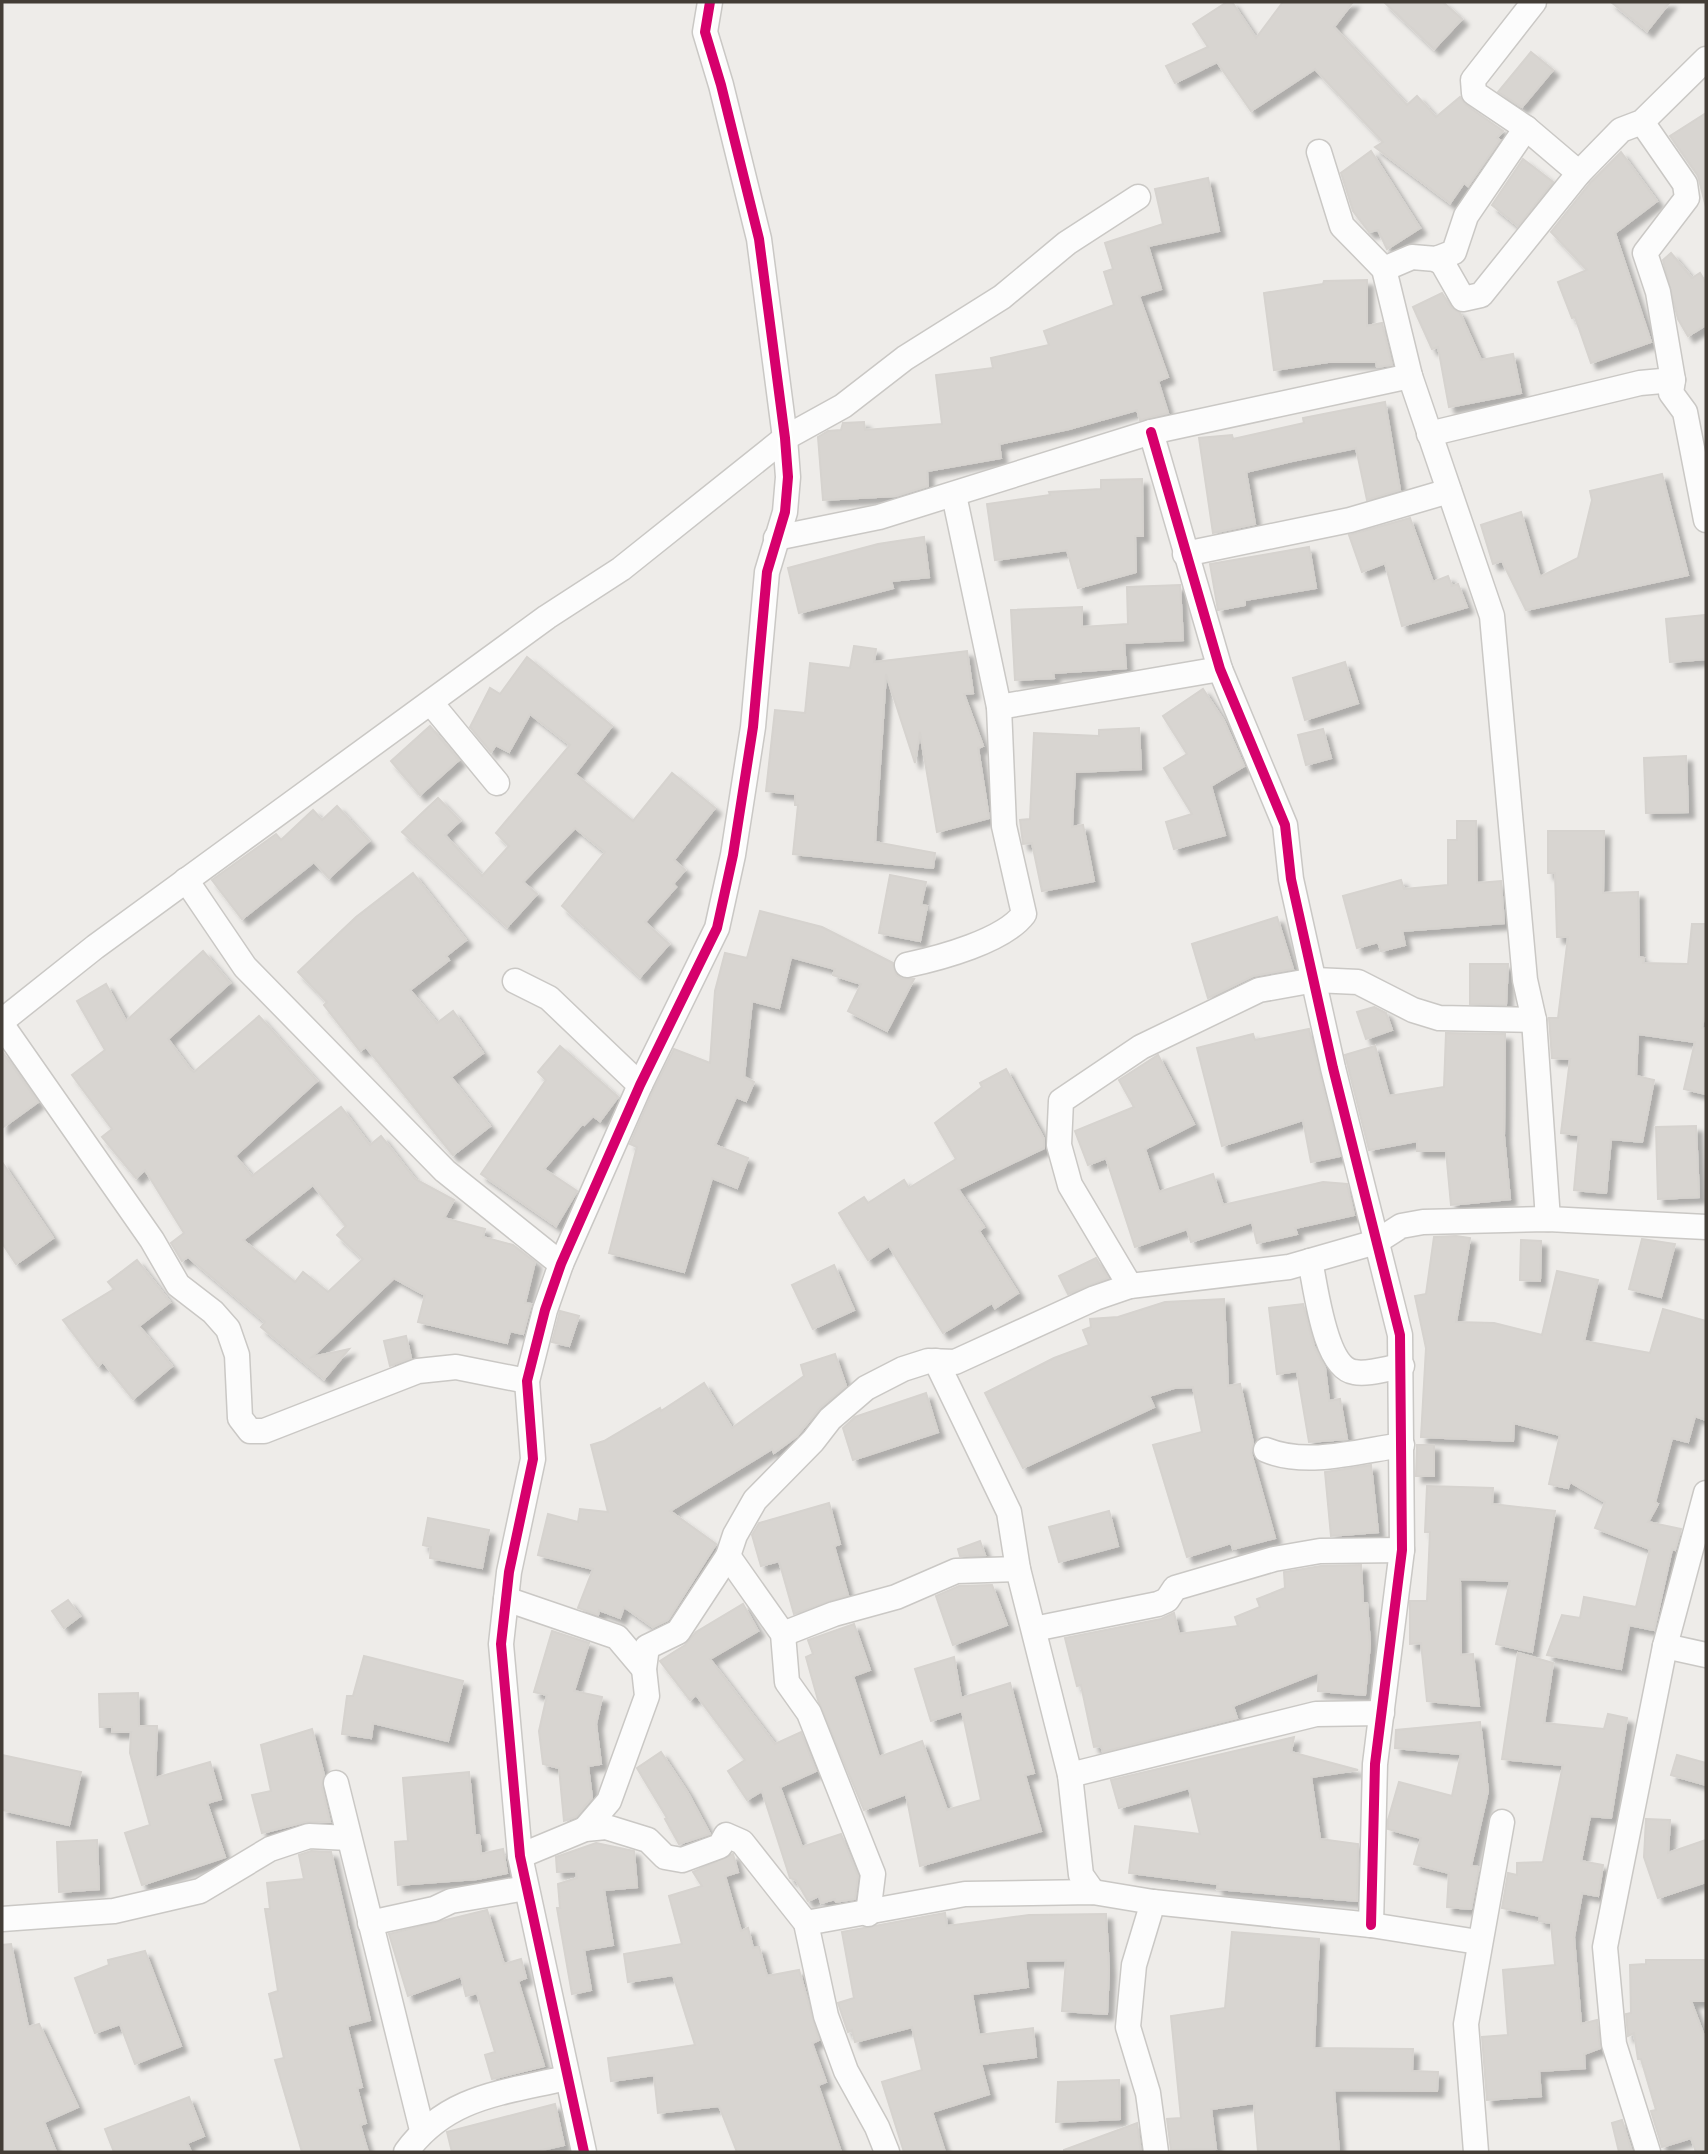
<svg xmlns="http://www.w3.org/2000/svg" width="1708" height="2154" font-family="'DM Sans',sans-serif">
<style>
.building{fill:#d8d5d1;stroke:#d6d3cf;stroke-width:2;fill-rule:evenodd;filter:url(#shadow)}
.lines{fill:none;stroke-linecap:round;stroke-linejoin:round}
.street-casing{stroke:#cac8c5;stroke-width:27}
.street{stroke:#fcfcfc;stroke-width:24}
.cycleway-casing{stroke:#fff;stroke-width:15}
.cycleway{stroke:#d6006c;stroke-width:10}
</style>
<defs>
<filter id="shadow"><feDropShadow dx="6" dy="6" stdDeviation="2" flood-color="#0004"/></filter>
</defs>
<rect width="100%" height="100%" fill="#eeece9"/>
<!-- building -->
<g class="building">
<polygon points="1227,2 1232,2 1256,38 1283,2 1353,2 1334,27 1407,105 1417,96 1436,117 1460,97 1466,105 1503,131 1497,138 1500,140 1468,186 1464,183 1450,203 1375,147 1383,142 1315,69 1251,111 1217,62 1175,83 1166,66 1208,47 1193,24"/>
<polygon points="1384,2 1443,2 1462,19 1434,49"/>
<polygon points="1611,2 1670,2 1647,31"/>
<polygon points="1531,52 1553,70 1522,107 1498,92"/>
<polygon points="1706,113 1706,207 1698,176 1670,136"/>
<polygon points="1371,151 1420,228 1387,249 1378,230 1369,232 1353,211 1341,173"/>
<polygon points="1621,152 1657,201 1615,233 1651,342 1591,363 1575,317 1572,318 1558,282 1587,270 1551,232 1590,183"/>
<polygon points="1523,159 1553,182 1518,226 1492,205"/>
<polygon points="1208,178 1219,231 1148,246 1161,289 1139,296 1168,377 1158,381 1168,413 1140,420 1137,410 1069,429 999,444 1001,458 927,471 928,486 896,496 823,500 818,437 828,431 841,430 843,423 864,422 865,430 942,424 936,375 993,368 991,358 1049,345 1044,331 1114,305 1104,272 1113,269 1105,243 1163,224 1155,189"/>
<polygon points="1671,253 1692,278 1700,273 1706,283 1706,325 1688,336 1678,319 1663,260"/>
<polygon points="1367,280 1367,326 1382,323 1392,365 1377,367 1376,362 1328,362 1274,370 1264,293 1323,284 1324,281"/>
<polygon points="1442,293 1451,307 1460,313 1481,360 1513,354 1521,393 1449,407 1438,347 1432,349 1413,307"/>
<polygon points="1385,402 1400,490 1367,500 1356,448 1292,461 1246,472 1255,524 1213,533 1199,438 1232,435 1233,439 1304,423 1303,418"/>
<polygon points="1662,474 1688,575 1526,610 1502,561 1493,564 1481,525 1521,512 1540,577 1578,558 1592,500 1590,491"/>
<polygon points="1142,479 1143,536 1135,536 1136,572 1078,588 1067,550 995,560 987,504 1050,495 1049,492 1101,489 1101,480"/>
<polygon points="1410,518 1433,582 1448,576 1452,586 1458,584 1467,607 1402,626 1385,563 1362,572 1349,535"/>
<polygon points="924,537 929,577 891,581 893,588 799,613 788,568 878,544"/>
<polygon points="1309,547 1316,588 1245,600 1245,605 1218,610 1210,564"/>
<polygon points="1180,585 1183,640 1124,643 1126,668 1053,673 1054,678 1015,680 1011,610 1082,607 1082,627 1128,624 1127,587"/>
<polygon points="1704,615 1706,659 1670,662 1666,619"/>
<polygon points="854,646 876,649 874,662 967,651 973,693 964,694 983,746 978,748 989,818 937,832 920,732 915,763 886,674 875,842 935,853 933,868 793,854 798,805 795,805 795,794 766,791 775,710 805,713 810,663 850,668"/>
<polygon points="527,657 612,726 575,774 633,821 672,773 715,808 674,860 685,870 673,884 676,887 645,922 669,944 640,977 562,906 605,852 575,828 523,882 537,894 507,927 402,832 438,798 460,821 445,835 482,876 509,846 496,833 570,745 530,714 509,752 496,745 491,752 470,727 490,688 500,694"/>
<polygon points="1345,662 1358,703 1305,720 1293,678"/>
<polygon points="1203,689 1224,721 1244,766 1211,786 1225,835 1174,849 1166,822 1192,814 1164,768 1187,754 1163,716"/>
<polygon points="430,726 459,760 420,795 391,761"/>
<polygon points="1139,728 1141,769 1075,772 1072,827 1083,825 1094,881 1042,891 1032,843 1023,844 1020,820 1030,819 1034,733 1099,736 1099,730"/>
<polygon points="1323,729 1331,758 1306,765 1298,735"/>
<polygon points="1686,756 1688,812 1646,813 1644,758"/>
<polygon points="337,806 369,841 329,878 314,862 242,919 212,880 276,834 281,840 313,810 322,820"/>
<polygon points="1457,821 1476,821 1477,883 1501,881 1504,923 1402,931 1405,945 1381,951 1378,942 1357,948 1343,896 1401,880 1404,889 1448,885 1448,840 1457,840"/>
<polygon points="1548,831 1604,831 1603,893 1638,892 1639,957 1644,958 1643,963 1688,964 1692,924 1706,924 1706,1006 1702,1028 1706,1029 1706,1094 1684,1089 1695,1042 1638,1034 1636,1076 1654,1080 1642,1142 1611,1139 1606,1193 1574,1190 1579,1135 1561,1133 1570,1059 1552,1058 1549,1018 1558,1018 1568,937 1557,937 1555,873 1548,873"/>
<polygon points="413,873 466,940 446,956 449,960 410,990 437,1023 453,1011 483,1053 451,1077 490,1126 453,1155 366,1047 360,1051 324,1005 327,1002 298,972 356,917"/>
<polygon points="890,875 926,882 921,905 927,906 920,941 879,933"/>
<polygon points="760,911 822,927 893,963 896,975 902,979 914,979 887,1031 848,1011 861,984 833,975 835,969 791,957 779,1008 752,1001 744,1077 754,1082 746,1101 736,1097 715,1145 748,1158 737,1188 712,1178 684,1272 609,1253 637,1147 630,1144 653,1091 674,1049 710,1063 715,991 725,953 747,958"/>
<polygon points="1277,917 1293,969 1253,976 1208,998 1192,944"/>
<path d="M203 951 230 983 168 1039 191 1070 194 1072 259 1016 317 1081 235 1156 252 1176 341 1107 370 1145 381 1136 415 1179 454 1200 444 1218 485 1229 483 1237 513 1245 535 1262 525 1303 531 1304 523 1334 510 1331 507 1343 418 1322 425 1295 394 1278 312 1357 349 1349 324 1379 261 1327 265 1322 188 1257 182 1261 171 1243 184 1233 145 1170 136 1178 102 1137 112 1129 72 1075 105 1050 77 1001 106 984 126 1021ZM313 1185 346 1226 337 1235 363 1259 328 1292 303 1272 295 1282 243 1240Z"/>
<polygon points="1470,964 1508,964 1506,1005 1470,1004"/>
<polygon points="1374,1007 1386,1013 1392,1030 1366,1039 1357,1012"/>
<polygon points="1309,1029 1340,1156 1311,1162 1303,1120 1222,1146 1197,1048 1253,1034 1255,1040"/>
<polygon points="1446,1033 1505,1034 1504,1136 1510,1199 1451,1205 1446,1151 1417,1151 1417,1141 1369,1150 1345,1055 1375,1046 1389,1096 1444,1087"/>
<polygon points="560,1046 618,1097 600,1121 593,1116 584,1125 582,1124 544,1169 577,1191 556,1226 481,1174 546,1080 538,1072"/>
<polygon points="2,1051 38,1102 2,1128"/>
<polygon points="1158,1055 1194,1124 1145,1149 1159,1192 1213,1174 1223,1205 1323,1182 1347,1184 1354,1215 1295,1228 1297,1234 1257,1243 1252,1222 1191,1242 1187,1229 1135,1247 1106,1158 1088,1165 1075,1131 1134,1107 1119,1080"/>
<polygon points="1006,1069 1044,1139 1044,1148 958,1189 984,1227 979,1231 1018,1293 995,1308 992,1303 943,1333 889,1246 868,1260 839,1213 864,1197 868,1203 904,1180 909,1188 956,1159 935,1123 982,1087 980,1083"/>
<polygon points="1696,1126 1699,1197 1658,1199 1656,1127"/>
<polygon points="2,1162 53,1238 16,1264 2,1243"/>
<polygon points="1456,1236 1470,1238 1456,1322 1494,1323 1542,1335 1557,1271 1598,1280 1584,1341 1650,1353 1663,1309 1706,1321 1706,1420 1695,1416 1688,1442 1672,1438 1655,1502 1658,1504 1648,1522 1681,1529 1675,1550 1672,1549 1654,1630 1629,1625 1621,1669 1547,1655 1562,1615 1580,1618 1584,1597 1636,1607 1650,1549 1595,1528 1605,1502 1570,1482 1568,1488 1549,1484 1560,1435 1514,1423 1513,1441 1421,1437 1426,1348 1415,1296 1426,1294 1434,1237"/>
<polygon points="1642,1239 1675,1244 1661,1297 1629,1289"/>
<polygon points="1521,1240 1541,1241 1540,1281 1520,1280"/>
<polygon points="1096,1258 1108,1278 1068,1294 1059,1276"/>
<polygon points="137,1260 170,1302 139,1326 172,1366 133,1399 103,1362 98,1366 63,1320 114,1289 108,1282"/>
<polygon points="834,1265 854,1310 813,1329 792,1285"/>
<polygon points="1224,1299 1228,1386 1240,1384 1253,1443 1251,1453 1275,1538 1233,1549 1231,1543 1187,1557 1153,1445 1202,1432 1193,1387 1174,1388 1149,1396 1154,1407 1023,1468 985,1393 1054,1358 1089,1345 1083,1330 1091,1327 1090,1319 1118,1317 1165,1302"/>
<polygon points="1303,1304 1314,1346 1325,1368 1329,1401 1340,1399 1347,1439 1309,1442 1297,1371 1277,1374 1269,1308"/>
<polygon points="560,1311 579,1316 569,1346 552,1342"/>
<polygon points="406,1336 411,1358 390,1366 384,1341"/>
<polygon points="835,1354 846,1386 820,1408 797,1436 774,1453 772,1449 670,1511 716,1544 668,1620 653,1627 624,1607 620,1618 599,1610 598,1615 578,1608 593,1569 538,1555 548,1514 578,1522 580,1509 608,1512 591,1445 604,1441 660,1408 661,1411 704,1383 732,1428 804,1376 801,1365"/>
<polygon points="926,1393 938,1432 853,1460 843,1428 855,1417"/>
<polygon points="1417,1445 1434,1445 1434,1476 1416,1476"/>
<polygon points="1371,1465 1378,1532 1331,1536 1325,1472"/>
<polygon points="1427,1486 1493,1488 1492,1504 1555,1511 1532,1652 1496,1644 1510,1581 1460,1579 1461,1655 1473,1654 1479,1706 1427,1701 1421,1643 1410,1644 1410,1601 1427,1601 1430,1532 1425,1532"/>
<polygon points="829,1503 840,1544 834,1546 848,1595 794,1614 779,1561 761,1566 752,1535 759,1523"/>
<polygon points="1109,1511 1118,1546 1059,1562 1049,1527"/>
<polygon points="428,1518 489,1530 482,1568 430,1558 431,1547 423,1545"/>
<polygon points="980,1541 985,1555 960,1556 958,1549"/>
<polygon points="1361,1565 1363,1603 1367,1603 1370,1644 1365,1695 1318,1691 1319,1672 1233,1706 1237,1718 1103,1752 1101,1746 1094,1747 1081,1685 1077,1686 1065,1638 1161,1619 1174,1613 1179,1634 1238,1626 1235,1617 1260,1607 1257,1599 1285,1588 1284,1572 1321,1566"/>
<polygon points="992,1585 1007,1625 953,1645 936,1596 959,1586"/>
<polygon points="68,1600 80,1616 64,1628 52,1611"/>
<polygon points="743,1604 758,1631 710,1659 775,1744 801,1732 816,1771 780,1787 802,1847 841,1834 858,1876 855,1899 836,1902 835,1899 821,1903 819,1896 808,1901 796,1880 790,1878 762,1791 747,1800 728,1771 745,1760 696,1695 690,1700 660,1661 685,1645 696,1632"/>
<polygon points="854,1624 870,1670 853,1676 879,1757 922,1741 947,1810 981,1800 962,1711 931,1721 915,1669 954,1657 961,1698 1010,1683 1034,1773 1025,1775 1041,1831 920,1866 906,1794 864,1810 818,1700 806,1657 813,1654 808,1640"/>
<polygon points="552,1631 589,1643 574,1691 602,1697 596,1724 601,1764 588,1766 592,1798 576,1817 564,1821 559,1768 543,1764 539,1731 547,1695 534,1692"/>
<polygon points="1518,1653 1553,1663 1544,1723 1604,1729 1608,1714 1627,1718 1611,1818 1590,1816 1581,1861 1603,1865 1598,1896 1582,1893 1574,1937 1581,2024 1597,2020 1600,2048 1584,2054 1585,2068 1539,2071 1541,2096 1487,2100 1482,2037 1508,2035 1503,1970 1555,1965 1551,1923 1539,1921 1540,1916 1502,1908 1508,1873 1517,1875 1517,1863 1543,1862 1563,1765 1502,1759"/>
<polygon points="364,1656 463,1681 448,1741 373,1723 371,1738 342,1734 347,1696 353,1696"/>
<polygon points="138,1693 139,1726 157,1726 155,1778 210,1762 221,1799 207,1803 225,1857 142,1885 125,1833 150,1825 130,1753 131,1732 112,1732 112,1727 100,1727 99,1694"/>
<polygon points="1480,1722 1488,1791 1471,1866 1479,1867 1471,1909 1447,1907 1449,1873 1414,1864 1421,1838 1388,1829 1388,1820 1399,1782 1452,1796 1461,1754 1395,1748 1396,1730"/>
<polygon points="312,1729 324,1775 322,1787 330,1822 305,1822 262,1833 252,1795 271,1791 261,1745"/>
<polygon points="1294,1737 1291,1752 1358,1770 1311,1777 1320,1839 1358,1844 1357,1901 1217,1889 1218,1884 1129,1873 1135,1826 1200,1834 1189,1788 1119,1808 1111,1780"/>
<polygon points="661,1752 688,1793 710,1834 679,1844 665,1819 667,1818 637,1768"/>
<polygon points="2,1755 81,1772 69,1825 2,1810"/>
<polygon points="1677,1755 1706,1763 1706,1785 1671,1775"/>
<polygon points="469,1772 475,1835 479,1835 481,1854 503,1849 507,1873 477,1879 398,1885 395,1842 408,1841 403,1778"/>
<polygon points="1646,1819 1670,1820 1668,1853 1706,1840 1706,1882 1658,1898 1644,1857"/>
<polygon points="97,1840 99,1889 59,1892 57,1842"/>
<polygon points="596,1843 634,1851 637,1887 604,1890 613,1945 584,1950 591,1990 572,1994 557,1908 560,1908 558,1884 577,1878 576,1871 557,1872 556,1857"/>
<polygon points="311,1851 331,1852 370,2020 347,2026 362,2087 357,2088 366,2123 360,2125 368,2152 302,2152 275,2060 284,2058 269,1994 278,1991 265,1909 270,1909 267,1883 304,1879 299,1855"/>
<polygon points="733,1854 738,1872 725,1876 741,1931 748,1928 753,1948 759,1947 767,1976 799,1970 819,2040 812,2043 826,2082 818,2085 841,2152 737,2152 719,2106 658,2113 654,2075 611,2081 608,2058 695,2045 673,1975 628,1982 624,1954 682,1944 669,1896 702,1886 693,1872"/>
<polygon points="487,1910 504,1964 521,1959 526,1978 518,1981 544,2066 492,2079 485,2055 495,2052 477,1993 466,1996 461,1976 408,1996 389,1934"/>
<polygon points="945,1913 947,1926 1029,1915 1106,1914 1109,1970 1107,2014 1062,2011 1066,1960 1025,1961 1028,1987 972,1994 979,2035 1033,2028 1036,2057 981,2064 989,2094 932,2112 945,2152 904,2152 882,2082 922,2070 912,2027 855,2042 852,2030 848,2032 838,2003 854,1998 842,1932"/>
<polygon points="1232,1932 1319,1939 1314,2048 1413,2049 1412,2071 1438,2072 1437,2091 1334,2090 1339,2152 1258,2152 1254,2103 1211,2109 1216,2149 1171,2150 1167,2119 1181,2118 1171,2016 1225,2008"/>
<polygon points="11,1944 28,2027 39,2024 78,2107 44,2122 56,2152 2,2152 2,1945"/>
<polygon points="145,1951 181,2046 135,2064 120,2024 95,2033 75,1978 109,1965 108,1960"/>
<polygon points="1646,1960 1706,1960 1706,2001 1691,2001 1706,2041 1706,2152 1696,2152 1691,2138 1662,2147 1651,2111 1656,2110 1641,2059 1638,2059 1634,2033 1628,2036 1626,2014 1631,2013 1630,1965 1646,1964"/>
<polygon points="1119,2080 1120,2119 1056,2122 1058,2082"/>
<polygon points="189,2097 204,2136 187,2143 191,2152 114,2152 105,2129"/>
<polygon points="555,2104 564,2145 533,2152 452,2152 447,2132"/>
<polygon points="1622,2120 1632,2152 1619,2152 1612,2123"/>
<polygon points="1137,2123 1141,2152 1064,2152 1064,2150"/>
</g>
<g class="lines">
<defs>
<g id="street">
<polyline points="1534,2 1473,80 1474,93 1526,128 1579,173"/>
<polyline points="1642,122 1685,184 1687,198 1645,253 1658,292 1673,380 1671,393 1685,412 1706,520"/>
<polyline points="1319,152 1342,226 1384,269 1410,376 1492,616 1525,980 1534,1020 1548,1219"/>
<polyline points="1436,259 1443,264 1463,299 1481,295 1579,173 1621,130 1642,122 1706,59"/>
<polyline points="1384,269 1412,257 1436,259 1454,252 1466,216 1526,128"/>
<polyline points="1151,432 1220,669 1285,825 1291,879 1333,1068 1400,1335 1402,1550 1375,1764 1371,1925"/>
<polyline points="1429,434 1640,383 1673,380"/>
<polyline points="776,538 879,517 1151,432 1410,376"/>
<polyline points="1185,554 1350,520 1449,491"/>
<polyline points="431,703 497,783"/>
<polyline points="999,707 1220,669"/>
<polyline points="186,880 245,967 445,1171 561,1264"/>
<path d="M907 965C940 958 1004 941 1024 914L1004 826 999 707 954 495"/>
<polyline points="515,981 549,998 640,1085"/>
<polyline points="2,1021 95,947 547,617 621,569 785,438 843,406 905,358 1002,297 1067,243 1138,197"/>
<polyline points="2,1025 152,1240 178,1285 213,1312 228,1329 237,1355 240,1418 250,1431 264,1431 418,1371 456,1367 527,1381"/>
<path d="M1310 1261C1316 1287 1324 1367 1354 1372 1368 1375 1388 1368 1402 1366"/>
<polyline points="1130,1286 1070,1185 1059,1145 1061,1101 1141,1047 1259,990 1315,980 1358,982 1413,1010 1439,1018 1534,1020"/>
<polyline points="936,1361 1009,1512 1018,1569 1070,1775 1081,1875 1093,1892"/>
<path d="M1266 1450C1308 1467 1359 1451 1402 1445"/>
<polyline points="728,1556 783,1634 787,1682 809,1713 873,1874 868,1914"/>
<polyline points="506,1599 617,1637 644,1669"/>
<polyline points="1034,1629 1158,1604 1167,1600 1175,1588 1274,1559 1320,1551 1402,1550"/>
<polyline points="783,1634 834,1614 896,1597 956,1571 1018,1569"/>
<polyline points="1665,1646 1706,1655"/>
<polyline points="1070,1775 1316,1714 1382,1713"/>
<polyline points="336,1783 422,2130"/>
<polyline points="585,1829 609,1801 647,1696 644,1669 647,1647 678,1632 728,1556 735,1535 755,1500 813,1441 830,1419 866,1388 903,1369 928,1361 955,1362 1095,1298 1130,1286 1289,1267 1376,1242 1401,1226 1423,1222 1548,1219 1706,1227"/>
<polyline points="520,1856 585,1829 606,1827 648,1840 665,1857 682,1860 720,1846 726,1835 742,1842 806,1923 826,2016 846,2071 877,2127 887,2152"/>
<polyline points="1153,1902 1134,1965 1128,2027 1148,2093 1156,2152"/>
<polyline points="2,1919 114,1911 200,1891 270,1849 309,1836 349,1838"/>
<polyline points="370,1923 434,1909 451,1901 526,1888"/>
<polyline points="806,1923 965,1894 1093,1892 1153,1902 1371,1925 1478,1942"/>
<path d="M406 2152C447 2096 502 2093 566 2078"/>
<polyline points="584,2152 520,1856 501,1644 509,1572 533,1459 527,1381 545,1310 561,1264 640,1085 717,928 733,855 753,727 767,572 785,512 788,477 785,438 759,239 721,85 705,32 710,2"/>
<polyline points="1476,2152 1466,2024 1502,1822"/>
<polyline points="1648,2152 1614,2044 1605,1947 1665,1646 1706,1493"/>
</g>
</defs>
<!-- street casing -->
<use href="#street" class="street-casing"/>
<!-- street -->
<use href="#street" class="street"/>
<defs>
<g id="cycleway">
<polyline points="1151,432 1220,669 1285,825 1291,879 1333,1068 1400,1335 1402,1550 1375,1764 1371,1925"/>
<polyline points="584,2152 520,1856 501,1644 509,1572 533,1459 527,1381 545,1310 561,1264 640,1085 717,928 733,855 753,727 767,572 785,512 788,477 785,438 759,239 721,85 705,32 710,2"/>
</g>
</defs>
<!-- cycleway casing -->
<use href="#cycleway" class="cycleway-casing"/>
<!-- cycleway -->
<use href="#cycleway" class="cycleway"/>
</g>
<!-- border -->
<rect width="1708" height="2154" fill="none" stroke="#433d36" stroke-width="7"/>
</svg>
